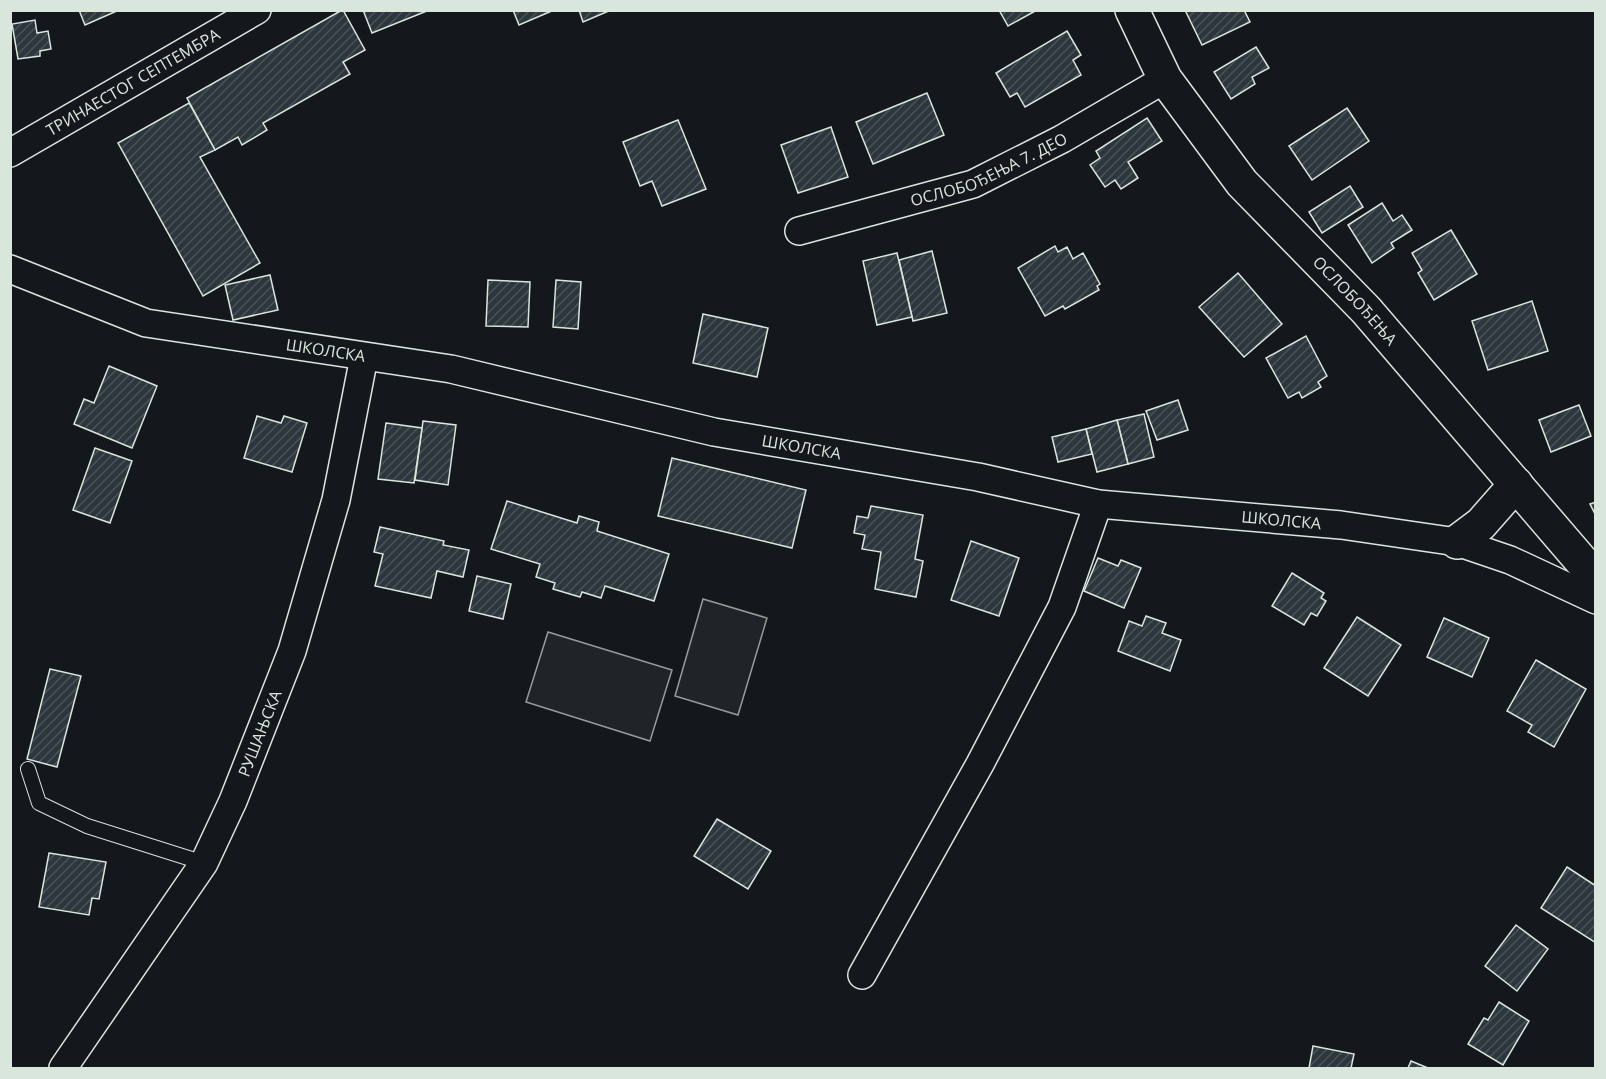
<svg xmlns="http://www.w3.org/2000/svg" width="1606" height="1079" font-family="'Open Sans',sans-serif">
<style>
.garden{fill:#202428;stroke:#939e99;stroke-width:1.5}
.building{fill:url(#building-hatch);stroke:#d8e6dc;stroke-width:1.5}
.lines{fill:none;stroke-linecap:round;stroke-linejoin:round}
.service-casing{stroke:#d8e6dc;stroke-width:16}
.minor-casing{stroke:#d8e6dc;stroke-width:30}
.tertiary-casing{stroke:#d8e6dc;stroke-width:36}
.service{stroke:#14181c;stroke-width:14}
.minor{stroke:#14181c;stroke-width:27}
.tertiary{stroke:#14181c;stroke-width:33}
.labels{text-anchor:middle;dominant-baseline:central;stroke-width:4.5;stroke-linejoin:round;paint-order:stroke}
.street-label{font-size:16px;fill:#d8e6dc;stroke:#14181c}
</style>
<defs>
<pattern id="building-hatch" width="6" height="6" patternUnits="userSpaceOnUse" patternTransform="scale(1.5)"><rect width="6" height="6" fill="#2c363c"/><path d="M-1 1l2-2M0 6l6-6M5 7l2-2" fill="none" stroke="#4a5358"/></pattern>
</defs>
<rect width="100%" height="100%" fill="#14181c"/>
<!-- garden -->
<g class="garden">
<polygon points="703,599 767,618 738,715 675,696"/>
<polygon points="548,632 672,670 650,741 526,702"/>
</g>
<!-- building -->
<g class="building">
<polygon points="79,10 119,10 85,25"/>
<polygon points="342,10 343,10 365,50 343,62 350,74 263,123 267,130 242,145 238,137 215,150 187,98"/>
<polygon points="363,10 427,10 427,11 372,33"/>
<polygon points="513,10 554,10 519,25"/>
<polygon points="579,10 611,10 583,22"/>
<polygon points="999,10 1037,10 1008,26"/>
<polygon points="1185,10 1244,10 1250,22 1202,45"/>
<polygon points="35,20 37,33 48,31 51,49 40,51 40,56 18,59 12,24"/>
<polygon points="1067,31 1081,55 1073,60 1081,75 1025,107 1017,93 1010,97 996,73"/>
<polygon points="1256,47 1269,68 1252,77 1255,84 1231,99 1214,72"/>
<polygon points="927,93 944,135 873,164 856,122"/>
<polygon points="189,103 215,150 200,157 260,263 203,296 118,143"/>
<polygon points="1347,108 1369,141 1312,180 1289,146"/>
<polygon points="1147,118 1162,141 1128,162 1138,178 1121,189 1115,180 1105,187 1090,165 1100,158 1096,151"/>
<polygon points="678,120 706,189 662,206 652,181 640,186 623,142"/>
<polygon points="831,127 848,177 798,193 781,145"/>
<polygon points="1350,186 1363,207 1322,233 1309,212"/>
<polygon points="1382,203 1393,221 1402,215 1412,230 1391,243 1394,248 1372,263 1348,225"/>
<polygon points="1451,230 1477,274 1434,300 1418,273 1422,270 1412,253"/>
<polygon points="1055,246 1058,252 1067,247 1073,259 1083,253 1100,284 1097,286 1099,290 1065,309 1063,306 1045,316 1018,268"/>
<polygon points="932,251 947,313 913,321 899,260"/>
<polygon points="897,253 912,317 877,325 863,261"/>
<polygon points="1238,273 1282,324 1244,357 1199,307"/>
<polygon points="270,275 278,310 233,320 225,285"/>
<polygon points="488,280 530,282 528,327 486,326"/>
<polygon points="556,280 581,282 578,329 553,327"/>
<polygon points="1532,301 1548,351 1488,370 1472,321"/>
<polygon points="703,314 768,328 757,377 693,363"/>
<polygon points="1306,336 1327,376 1318,382 1321,387 1302,398 1299,392 1288,398 1266,358"/>
<polygon points="109,366 157,386 132,448 74,424 84,399 94,403"/>
<polygon points="1178,400 1188,430 1157,440 1146,411"/>
<polygon points="1579,405 1591,436 1551,452 1539,420"/>
<polygon points="1144,414 1154,457 1128,464 1117,420"/>
<polygon points="257,416 281,423 284,416 307,423 292,472 244,458"/>
<polygon points="1117,420 1128,464 1097,472 1086,429"/>
<polygon points="423,421 456,425 448,485 415,480"/>
<polygon points="386,423 422,428 414,483 378,479"/>
<polygon points="1086,429 1092,454 1058,462 1052,437"/>
<polygon points="95,448 132,461 110,523 73,510"/>
<polygon points="672,458 806,490 792,548 658,516"/>
<polygon points="507,501 577,523 579,516 599,522 597,531 669,554 654,601 605,586 601,598 582,592 580,597 553,589 555,583 536,577 540,564 491,549"/>
<polygon points="1596,502 1596,516 1590,504"/>
<polygon points="871,506 923,515 915,559 923,561 916,597 875,589 881,552 862,549 865,535 854,533 857,516 868,518"/>
<polygon points="380,527 444,541 443,545 469,550 463,577 437,571 431,598 375,586 383,554 374,552"/>
<polygon points="971,541 1019,558 999,616 951,600"/>
<polygon points="1098,558 1118,566 1121,560 1141,568 1124,608 1084,591"/>
<polygon points="1292,573 1324,593 1321,598 1326,601 1317,616 1311,613 1304,625 1272,606"/>
<polygon points="477,576 511,584 503,619 469,611"/>
<polygon points="1146,616 1166,623 1162,633 1181,640 1170,671 1118,651 1129,621 1142,626"/>
<polygon points="1357,617 1401,645 1368,696 1324,668"/>
<polygon points="1444,618 1489,638 1472,677 1427,657"/>
<polygon points="1536,660 1586,689 1554,747 1528,732 1532,725 1507,711"/>
<polygon points="50,669 81,676 57,767 27,759"/>
<polygon points="717,819 771,851 748,889 694,856"/>
<polygon points="49,853 106,862 99,899 92,898 89,915 39,907"/>
<polygon points="1567,867 1596,886 1596,943 1541,908"/>
<polygon points="1516,925 1548,949 1517,991 1485,966"/>
<polygon points="1499,1002 1529,1021 1503,1065 1468,1044 1484,1018 1488,1020"/>
<polygon points="1313,1046 1354,1054 1351,1068 1309,1068"/>
<polygon points="1411,1061 1428,1068 1408,1068"/>
</g>
<g class="lines">
<defs>
<polyline id="service" points="28,769 39,803 87,826 204,863"/>
<g id="minor">
<path id="s1" d="M10 153 257 10"/>
<path id="s2" d="M799 231 973 184 1062 139 1165 79"/>
<path id="s3" d="M10 269 146 323 451 369 714 432 978 477 1098 504 1341 525 1457 542 1510 560 1596 600"/>
<polyline points="862,975 980,764 1062,607 1098,504"/>
<path id="s4" d="M63 1068 204 863 233 801 292 651 336 500 364 357"/>
</g>
<g id="tertiary">
<path id="s5" d="M1132 10 1165 79 1242 183 1366 310 1596 578"/>
<polyline points="1457,542 1481,524 1516,484"/>
</g>
</defs>
<!-- service casing -->
<use href="#service" class="service-casing"/>
<!-- minor casing -->
<use href="#minor" class="minor-casing"/>
<!-- tertiary casing -->
<use href="#tertiary" class="tertiary-casing"/>
<!-- service -->
<use href="#service" class="service"/>
<!-- minor -->
<use href="#minor" class="minor"/>
<!-- tertiary -->
<use href="#tertiary" class="tertiary"/>
</g>
<g class="labels">
<!-- street labels -->
<g class="street-label">
<text stroke="none"><textPath href="#s1" startOffset="142">ТРИНАЕСТОГ СЕПТЕМБРА</textPath></text>
<text stroke="none"><textPath href="#s2" startOffset="200">ОСЛОБОЂЕЊА 7. ДЕО</textPath></text>
<text stroke="none"><textPath href="#s5" startOffset="369">ОСЛОБОЂЕЊА</textPath></text>
<text stroke="none"><textPath href="#s3" startOffset="328">ШКОЛСКА</textPath></text>
<text stroke="none"><textPath href="#s3" startOffset="814">ШКОЛСКА</textPath></text>
<text stroke="none"><textPath href="#s3" startOffset="1300">ШКОЛСКА</textPath></text>
<text stroke="none"><textPath href="#s4" startOffset="390">РУШАЊСКА</textPath></text>
</g>
</g>
<!-- border -->
<rect width="1606" height="1079" fill="none" stroke="#d8e6dc" stroke-width="24"/>
</svg>
